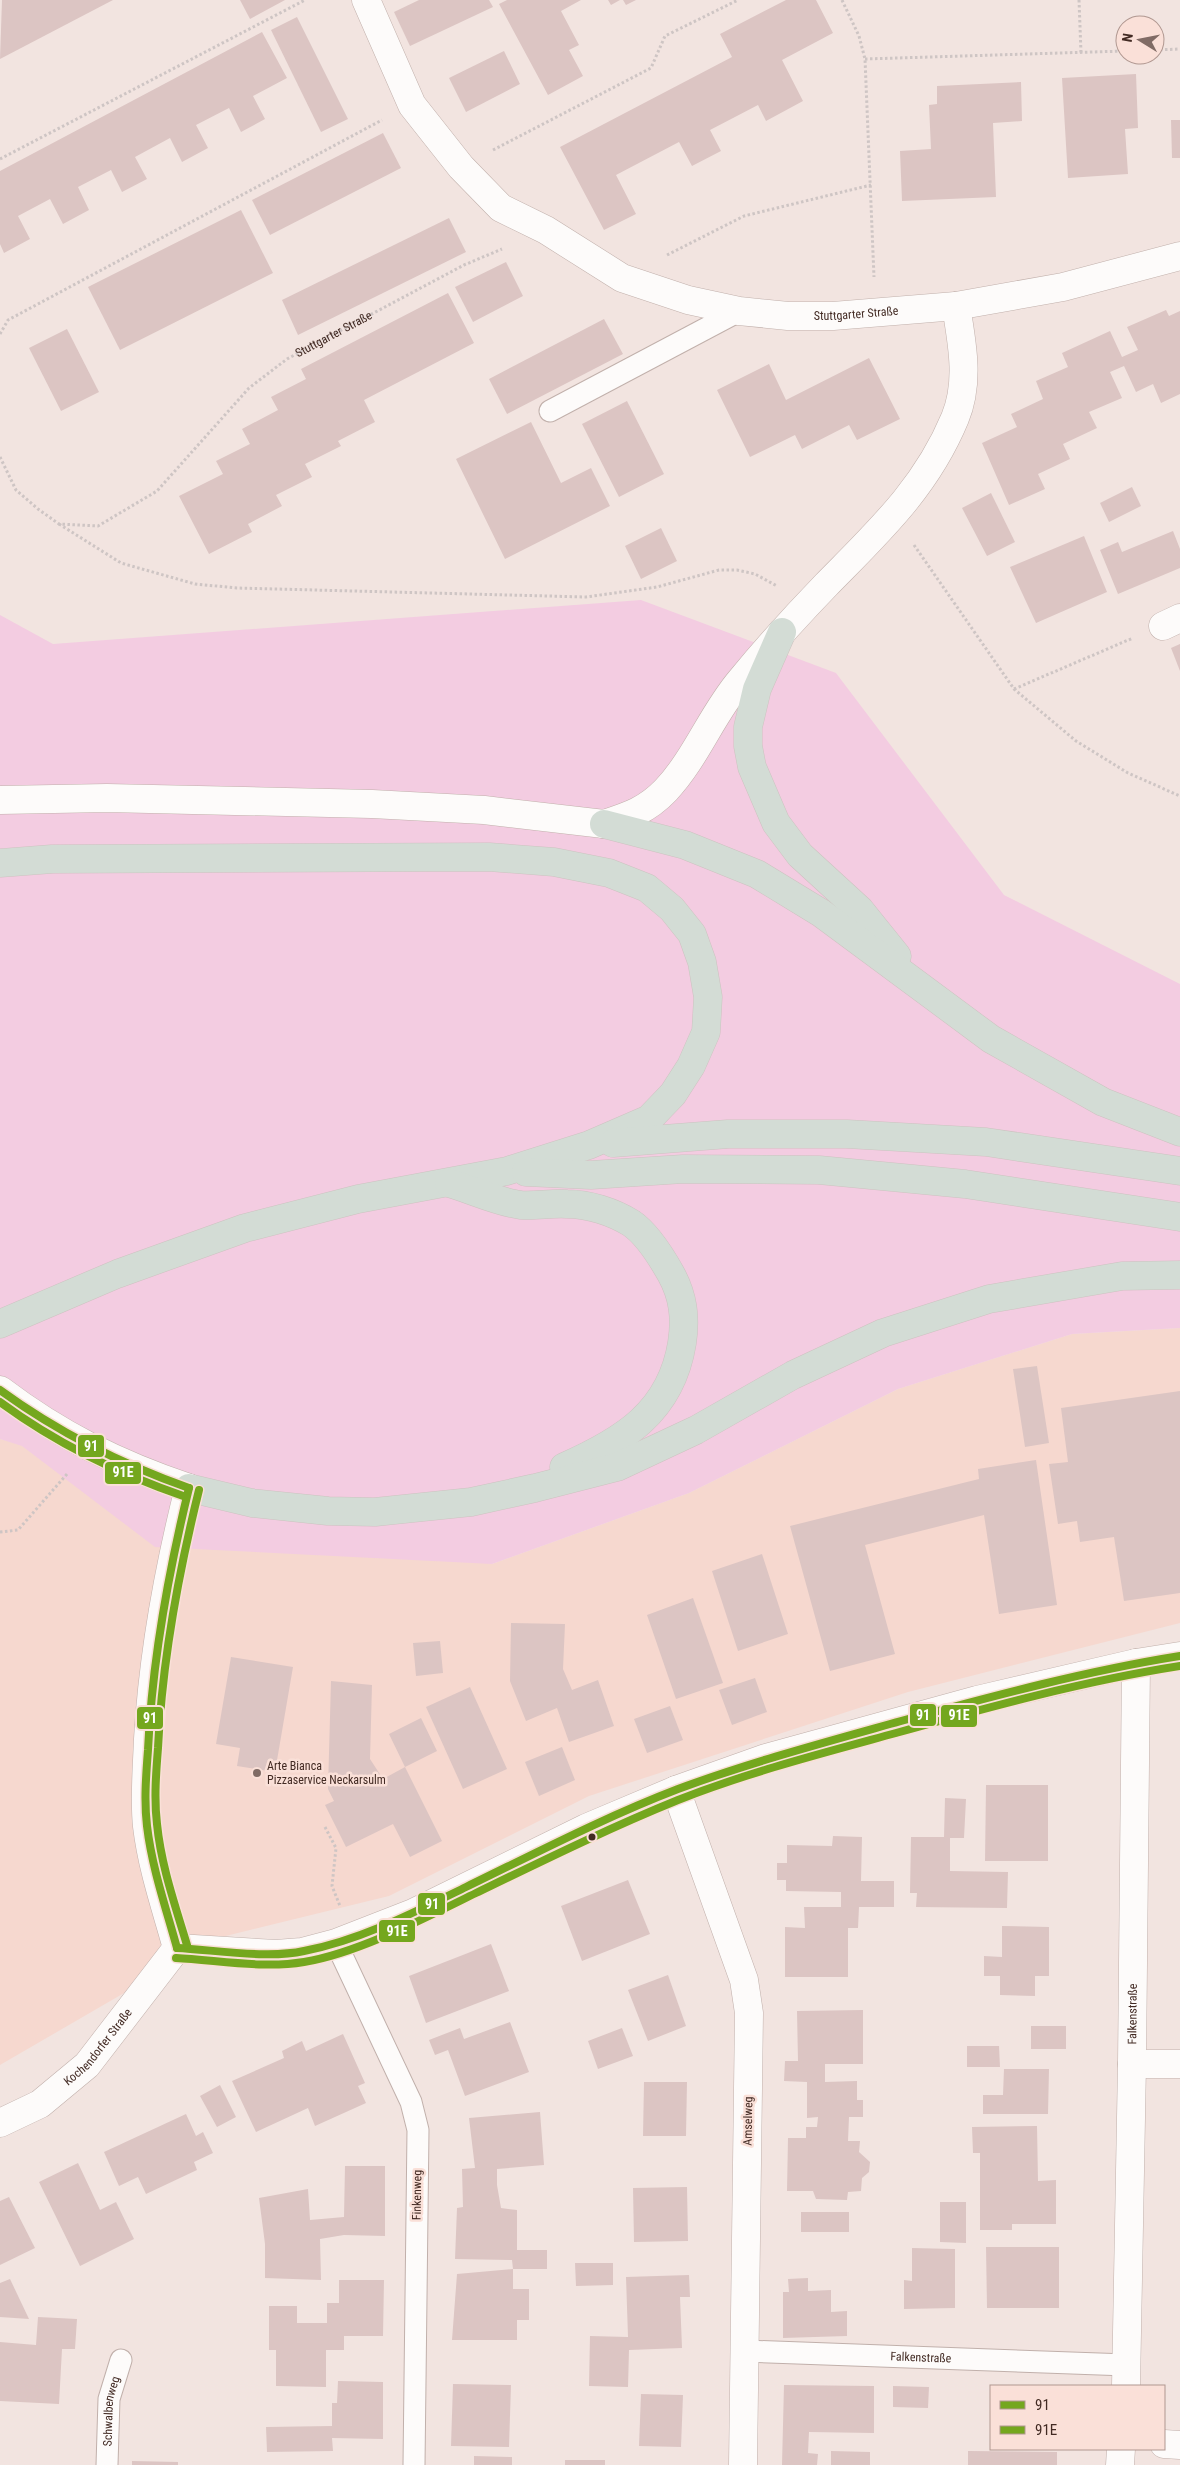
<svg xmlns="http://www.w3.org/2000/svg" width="1180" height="2465" font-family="'Roboto Condensed',sans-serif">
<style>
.built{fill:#f6d8cf}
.green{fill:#f3cce1}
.building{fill:#dcc5c3}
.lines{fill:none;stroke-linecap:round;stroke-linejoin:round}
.lane-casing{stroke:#c1b0ab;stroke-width:23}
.street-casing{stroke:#c1b0ab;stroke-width:29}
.secondary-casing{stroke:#c1b0ab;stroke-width:29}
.highway-casing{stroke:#cdc3c0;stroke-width:29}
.path{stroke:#cec5c4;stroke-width:3;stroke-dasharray:2.5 2.5;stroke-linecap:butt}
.lane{stroke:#fdfbfa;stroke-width:21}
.street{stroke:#fdfbfa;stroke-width:28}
.secondary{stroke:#fdfbfa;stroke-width:28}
.highway{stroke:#d3dcd5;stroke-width:28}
.bus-1-casing{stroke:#fae0d8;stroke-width:11}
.bus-2-casing{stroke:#fae0d8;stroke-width:11}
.bus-1{stroke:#74a71e;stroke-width:8}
.bus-2{stroke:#74a71e;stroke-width:8}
.poi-dot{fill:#806b65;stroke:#fae0d8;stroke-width:2}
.bus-dot{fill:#422a23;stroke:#fae0d8;stroke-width:2}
.labels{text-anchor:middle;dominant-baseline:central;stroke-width:5;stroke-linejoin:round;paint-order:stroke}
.street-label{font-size:12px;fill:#422a23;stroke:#fae0d8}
.poi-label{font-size:12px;fill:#422a23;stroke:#fae0d8;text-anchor:start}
.line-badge{stroke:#fae0d8;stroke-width:2}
.badge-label{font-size:14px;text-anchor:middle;font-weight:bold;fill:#fff}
</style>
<rect width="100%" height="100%" fill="#f2e4e0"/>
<!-- built -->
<polygon class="built" points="1180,1328 1180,1623 908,1692 589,1796 389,1896 177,1948 131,1989 0,2065 0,1439 492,1564 689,1493 898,1389 1072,1334"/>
<!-- green -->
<polygon class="green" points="641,600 836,673 1004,895 1180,984 1180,1328 1072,1334 898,1389 689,1493 492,1564 155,1547 22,1446 0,1439 0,615 53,644"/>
<!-- building -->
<g class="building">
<polygon points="2,0 113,0 0,59"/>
<polygon points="240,0 285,0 250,19"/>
<polygon points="419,0 489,0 493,7 410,46 394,12"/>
<polygon points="507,0 581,0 561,11 579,45 569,50 583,76 548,95 499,4"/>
<polygon points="608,0 620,0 611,5"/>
<polygon points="623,0 636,0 626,5"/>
<polygon points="786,0 816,0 833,33 782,60 803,101 766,121 758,105 710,130 721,151 692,166 679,142 616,175 636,214 604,230 560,147 732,57 720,34"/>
<polygon points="297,17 348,119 321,132 271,30"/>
<polygon points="262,32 287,78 253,96 265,119 241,132 229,108 196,125 208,148 182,162 170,138 135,157 147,179 122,192 111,170 78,187 89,210 63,224 50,199 18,216 30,239 4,253 0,244 0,171"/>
<polygon points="504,51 520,84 466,112 449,78"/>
<polygon points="1136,74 1138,128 1125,129 1128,174 1068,178 1062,78"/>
<polygon points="1021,82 1022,121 993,123 996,197 902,201 900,151 931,149 929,105 937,104 937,86"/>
<polygon points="1171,120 1180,120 1180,158 1172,158"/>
<polygon points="383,133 401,168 270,235 252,200"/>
<polygon points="241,210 273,273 120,350 88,287"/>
<polygon points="449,218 466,252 298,335 282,300"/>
<polygon points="506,262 523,296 473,322 455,287"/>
<polygon points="448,293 474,343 364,400 375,422 338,441 341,446 305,464 312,477 276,495 282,506 248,524 252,532 209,554 179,496 223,474 216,461 250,444 242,429 278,410 271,397 306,379 301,369"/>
<polygon points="1166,310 1169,316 1180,311 1180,394 1161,403 1153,384 1136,392 1124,366 1110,372 1122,398 1089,412 1097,428 1063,444 1070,459 1038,474 1045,489 1009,505 982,443 1017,427 1011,414 1043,399 1036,381 1068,367 1062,353 1110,331 1122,357 1138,350 1127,327"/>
<polygon points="604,319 623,354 507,414 489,379"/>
<polygon points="67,329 99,392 61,411 29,348"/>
<polygon points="869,358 900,419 857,440 849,425 802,449 795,435 750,457 717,390 769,364 786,400"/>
<polygon points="627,401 664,474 619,497 582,424"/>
<polygon points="531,422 561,483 591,468 610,506 505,559 456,459"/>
<polygon points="1132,487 1141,506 1109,522 1100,503"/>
<polygon points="991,493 1015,542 987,556 962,508"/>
<polygon points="661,528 677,561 641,579 625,546"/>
<polygon points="1173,531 1180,549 1180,568 1118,594 1100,550 1118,542 1122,552"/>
<polygon points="1084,536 1107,592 1036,623 1010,567"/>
<polygon points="1180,644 1180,671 1171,648"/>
<polygon points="1037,1366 1049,1443 1025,1447 1013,1369"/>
<polygon points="1180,1391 1180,1593 1124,1601 1114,1537 1080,1542 1077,1521 1058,1524 1049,1464 1068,1462 1061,1408"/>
<polygon points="1036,1460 1057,1605 999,1614 984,1515 865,1545 895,1654 830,1671 790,1526 979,1479 978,1469"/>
<polygon points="762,1554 788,1634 738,1651 712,1571"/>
<polygon points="693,1598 723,1683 676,1699 647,1615"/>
<polygon points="511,1623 565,1624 563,1669 572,1690 598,1680 614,1726 569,1742 557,1708 526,1721 510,1681"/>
<polygon points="440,1641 443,1673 416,1676 413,1643"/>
<polygon points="231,1657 293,1667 275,1772 237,1766 240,1748 216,1744"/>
<polygon points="755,1678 767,1712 732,1725 719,1690"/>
<polygon points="331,1681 372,1685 370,1759 383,1779 405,1767 389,1734 421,1718 437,1751 405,1767 442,1841 410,1857 393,1824 346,1847 325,1805 334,1801 328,1789"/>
<polygon points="470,1687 507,1769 463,1789 426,1707"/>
<polygon points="670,1706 683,1740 647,1753 634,1719"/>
<polygon points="562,1747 575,1780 539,1796 525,1762"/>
<polygon points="986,1785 1048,1785 1048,1861 985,1861"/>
<polygon points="945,1798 966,1799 964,1838 950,1838 950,1871 1008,1872 1007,1908 916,1907 917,1893 910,1893 911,1837 944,1837"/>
<polygon points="833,1836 862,1837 861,1881 894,1881 894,1907 859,1907 858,1928 848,1928 848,1977 785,1977 785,1927 805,1928 804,1907 841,1907 841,1892 786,1891 786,1880 777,1880 777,1863 787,1863 787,1845 832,1846"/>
<polygon points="628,1880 650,1934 582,1961 561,1906"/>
<polygon points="1002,1926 1049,1927 1049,1976 1035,1976 1035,1996 1000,1995 1000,1976 984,1976 984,1956 1002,1957"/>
<polygon points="491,1944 509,1991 426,2023 409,1976"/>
<polygon points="668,1975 686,2026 648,2041 628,1990"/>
<polygon points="863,2010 863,2064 825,2064 825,2082 857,2081 857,2100 863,2100 863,2117 849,2117 848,2141 860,2141 859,2152 870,2162 869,2172 862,2178 861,2191 848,2192 847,2200 816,2199 813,2191 787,2191 788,2138 806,2138 806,2127 817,2127 818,2117 807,2118 807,2082 784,2081 785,2061 798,2061 797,2011"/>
<polygon points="510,2022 529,2072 465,2096 448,2050 435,2055 429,2040 460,2028 464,2039"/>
<rect x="1031" y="2026" width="35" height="23"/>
<polygon points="622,2028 633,2056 598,2069 588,2041"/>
<polygon points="343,2034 365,2083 358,2086 366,2103 315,2126 308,2108 256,2132 232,2081 284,2058 282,2051 302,2041 306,2051"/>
<polygon points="967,2046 999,2046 1000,2067 967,2067"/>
<polygon points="1004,2069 1049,2069 1048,2114 983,2114 983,2095 1003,2095"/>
<polygon points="644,2082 687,2082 686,2136 643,2136"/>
<polygon points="220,2085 236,2117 217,2127 200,2096"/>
<polygon points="540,2112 544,2165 497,2169 497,2185 501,2208 517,2210 517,2250 547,2250 547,2269 513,2269 512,2260 455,2259 457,2208 463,2207 462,2169 475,2168 469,2118"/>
<polygon points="186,2114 196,2136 203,2132 213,2153 194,2162 197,2170 146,2194 138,2177 119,2186 104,2152"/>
<polygon points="1037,2126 1038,2181 1056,2180 1056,2224 1012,2224 1012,2230 980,2230 980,2153 973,2153 972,2127"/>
<polygon points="78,2163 100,2210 116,2202 134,2239 80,2266 39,2182"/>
<polygon points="345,2166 385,2166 385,2236 344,2235 320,2239 321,2280 265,2278 265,2244 259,2198 308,2189 310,2220 344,2217"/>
<polygon points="687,2187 688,2241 634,2242 633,2188"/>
<polygon points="9,2197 35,2248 0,2265 0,2201"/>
<polygon points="940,2202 966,2202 966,2243 940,2242"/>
<rect x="801" y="2212" width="48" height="20"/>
<polygon points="986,2247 1059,2247 1059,2308 987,2308"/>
<polygon points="912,2248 955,2249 955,2308 904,2309 904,2280 912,2281"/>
<polygon points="575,2263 613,2263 613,2285 576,2286"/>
<polygon points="513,2269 513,2289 529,2289 529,2320 517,2320 517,2340 452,2340 457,2274"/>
<polygon points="689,2275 690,2297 680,2297 682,2348 629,2350 628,2387 589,2386 590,2336 628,2337 626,2277"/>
<polygon points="808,2278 808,2291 831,2290 831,2312 847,2311 847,2336 783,2338 783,2292 789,2292 788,2279"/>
<polygon points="10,2279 29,2319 0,2317 0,2283"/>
<polygon points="339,2280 384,2280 383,2336 344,2336 344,2350 326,2350 326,2387 276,2386 276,2350 269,2350 269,2306 297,2306 297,2323 327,2323 327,2303 339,2303"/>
<polygon points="38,2317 77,2319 75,2349 62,2349 59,2404 0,2401 0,2342 36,2345"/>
<polygon points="338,2381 383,2382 383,2439 332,2438 333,2451 267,2452 266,2427 332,2426 332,2403 337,2403"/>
<polygon points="453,2384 511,2385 509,2447 451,2446"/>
<polygon points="784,2385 874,2386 874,2433 809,2432 808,2453 818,2454 817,2465 782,2465"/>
<polygon points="893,2386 929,2387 928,2408 893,2407"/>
<polygon points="641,2394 683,2395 681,2447 639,2446"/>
<polygon points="831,2451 870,2452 870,2465 831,2465"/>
<polygon points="968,2451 1057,2452 1057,2465 968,2465"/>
<polygon points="474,2456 512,2457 512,2465 474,2465"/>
<rect x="565" y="2460" width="40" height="5"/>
<polygon points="132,2461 178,2462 178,2465 132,2465"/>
</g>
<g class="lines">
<defs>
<g id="lane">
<polyline points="550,411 739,311"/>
<polyline points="336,1943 411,2102 418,2130 414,2465"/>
<path id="s2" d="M745 2351 1127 2365"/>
<path id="s3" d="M107 2465 109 2399 121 2360"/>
</g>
<g id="street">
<path id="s4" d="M366 0 412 105 461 167 501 208 546 230 622 278 688 300 739 311 788 316H833L956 306 1063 287 1180 256"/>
<polyline points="1163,626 1180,618"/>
<path d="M604 824C629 816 647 810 666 790 696 758 712 714 740 681 768 647 796 616 826 585 878 532 926 488 955 418 970 382 962 343 956 306"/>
<polyline points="676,1790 744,1980 749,2013 743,2465"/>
<polyline points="177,1948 276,1954 302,1952 336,1943 413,1913 586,1828 676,1790 766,1758 977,1700 1136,1663 1180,1656"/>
<path d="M177 1948C166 1908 152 1868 147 1826 144 1798 147 1767 148 1739 153 1653 168 1571 189 1488"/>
<polyline points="1132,2064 1180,2064"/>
<path id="s5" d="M0 2123 40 2104 87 2065 177 1948"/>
<path id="s6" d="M1126 2386 1132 2064 1136 1663"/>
<polyline points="1164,2444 1180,2445"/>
<polyline points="1120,2465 1121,2449"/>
</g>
<g id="secondary">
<polyline points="0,800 107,798 372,804 484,810 604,824"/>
<path d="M0 1390C59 1435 118 1464 189 1488"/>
</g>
<g id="highway">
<polyline points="782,632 757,689 748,727 748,746 752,767 776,823 800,855 860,910 897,956"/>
<polyline points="604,824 685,845 757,874 821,913 991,1039 1103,1102 1180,1132"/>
<polyline points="0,863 52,859 489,857 554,862 609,873 647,888 672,909 692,934 702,962 708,997 706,1032 691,1066 673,1094 649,1119 589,1145 507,1171 358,1199 245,1228 117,1274 0,1324"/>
<polyline points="613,1143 728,1134 847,1134 986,1142 1180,1171"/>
<polyline points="526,1172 591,1175 683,1169 819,1170 965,1184 1180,1217"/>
<path d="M449 1183C470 1189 501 1203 521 1205 536 1206 552 1203 567 1204 589 1204 613 1212 631 1223 646 1233 662 1258 671 1274 683 1296 686 1317 682 1343 671 1412 623 1441 564 1467"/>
<polyline points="189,1488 252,1503 328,1511 375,1512 471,1502 535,1488 617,1467 696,1430 793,1375 883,1333 989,1299 1122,1276 1180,1275"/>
</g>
</defs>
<!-- lane casing -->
<use href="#lane" class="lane-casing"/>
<!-- street casing -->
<use href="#street" class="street-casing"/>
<!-- secondary casing -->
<use href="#secondary" class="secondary-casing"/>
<!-- highway casing -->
<use href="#highway" class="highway-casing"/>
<!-- path -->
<g class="path">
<polyline points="842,0 859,36 865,59 874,277"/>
<polyline points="1079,0 1081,53"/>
<polyline points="1155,50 1180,49"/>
<polyline points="865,59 1125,51"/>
<polyline points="493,150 651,68 665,36 738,0"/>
<polyline points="0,159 305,0"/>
<polyline points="667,255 744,216 871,185"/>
<polyline points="0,334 8,320 382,120"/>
<path id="s1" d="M0 457 16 490 38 509 59 524 98 526 157 491 249 388 287 359 464 265 502 249"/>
<polyline points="59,524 121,563 195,584 237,588 586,597 657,587 719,570 737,570 755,574 777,586"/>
<polyline points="914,545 1014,689 1076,741 1128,773 1180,796"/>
<polyline points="1014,689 1133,638"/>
<polyline points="0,1532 18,1530 67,1474"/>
<polyline points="325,1827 336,1848 332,1886 340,1906"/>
</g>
<!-- lane -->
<use href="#lane" class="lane"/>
<!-- street -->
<use href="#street" class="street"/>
<!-- secondary -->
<use href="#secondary" class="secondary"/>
<!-- highway -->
<use href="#highway" class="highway"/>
<defs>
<g id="bus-1">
<path d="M0 1390C59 1433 121 1464 189 1488"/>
<path d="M177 1948C215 1950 268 1959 304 1951 361 1940 415 1912 466 1887 536 1853 605 1817 678 1789 751 1762 826 1742 901 1721 993 1696 1086 1671 1180 1656"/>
<path d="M177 1948C166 1908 152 1868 147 1826 144 1801 146 1776 148 1750 152 1661 168 1574 189 1488"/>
</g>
<g id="bus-2">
<path d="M0 1402C57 1444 119 1474 186 1497"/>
<path d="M187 1945C175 1905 161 1865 157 1824 154 1799 156 1773 158 1748 162 1661 178 1575 199 1490"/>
<path d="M176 1958C217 1960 263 1969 304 1962 358 1953 425 1918 476 1893 542 1861 609 1828 678 1800 749 1772 823 1753 896 1733 989 1707 1084 1681 1180 1666"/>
</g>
</defs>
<!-- bus-1 casing -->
<use href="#bus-1" class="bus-1-casing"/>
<!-- bus-2 casing -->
<use href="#bus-2" class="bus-2-casing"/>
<!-- bus-1 -->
<use href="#bus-1" class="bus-1"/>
<!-- bus-2 -->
<use href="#bus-2" class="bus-2"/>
</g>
<!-- markers -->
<circle class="poi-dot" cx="257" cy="1773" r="5"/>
<circle class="bus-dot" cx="592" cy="1837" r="4.5"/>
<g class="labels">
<!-- street labels -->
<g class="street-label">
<text stroke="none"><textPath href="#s4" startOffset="630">Stuttgarter Straße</textPath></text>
<text stroke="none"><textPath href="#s1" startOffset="438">Stuttgarter Straße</textPath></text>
<text stroke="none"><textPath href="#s6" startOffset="372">Falkenstraße</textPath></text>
<text stroke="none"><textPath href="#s5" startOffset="126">Kochendorfer Straße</textPath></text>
<text transform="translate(748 2121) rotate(-89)">Amselweg</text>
<text transform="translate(417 2195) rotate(-89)">Finkenweg</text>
<text stroke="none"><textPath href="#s2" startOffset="176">Falkenstraße</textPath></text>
<text stroke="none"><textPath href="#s3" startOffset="54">Schwalbenweg</textPath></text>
</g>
<!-- poi labels -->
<g class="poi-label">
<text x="267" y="1766">Arte Bianca<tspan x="267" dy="14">Pizzaservice Neckarsulm</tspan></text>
</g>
</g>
<g class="line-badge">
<rect x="77" y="1434" width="28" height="24" rx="5" fill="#74a71e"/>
<rect x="104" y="1461" width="38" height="24" rx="5" fill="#74a71e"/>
<rect x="909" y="1703" width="28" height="24" rx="5" fill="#74a71e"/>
<rect x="940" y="1704" width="38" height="24" rx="5" fill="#74a71e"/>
<rect x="136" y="1706" width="28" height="24" rx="5" fill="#74a71e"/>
<rect x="417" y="1892" width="29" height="24" rx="5" fill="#74a71e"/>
<rect x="378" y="1919" width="38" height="24" rx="5" fill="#74a71e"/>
</g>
<g class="badge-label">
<text x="91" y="1451">91</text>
<text x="123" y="1477">91E</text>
<text x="923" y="1720">91</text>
<text x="959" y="1720">91E</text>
<text x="150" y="1723">91</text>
<text x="432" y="1909">91</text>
<text x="397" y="1936">91E</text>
</g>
<!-- legend -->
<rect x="990" y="2385" width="175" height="65" fill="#fae0d8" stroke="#b09790"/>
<rect x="1000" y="2401" width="25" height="8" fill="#74a71e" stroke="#b09790"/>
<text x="1035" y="2410" font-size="15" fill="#422a23">91</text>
<rect x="1000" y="2426" width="25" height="8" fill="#74a71e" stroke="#b09790"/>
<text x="1035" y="2435" font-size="15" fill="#422a23">91E</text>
<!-- north arrow -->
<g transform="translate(1140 40) rotate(280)"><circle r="24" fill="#fae0d8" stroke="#b09790"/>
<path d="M0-4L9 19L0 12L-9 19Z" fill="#806b65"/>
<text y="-8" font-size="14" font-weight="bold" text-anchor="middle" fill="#422a23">N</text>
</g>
</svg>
